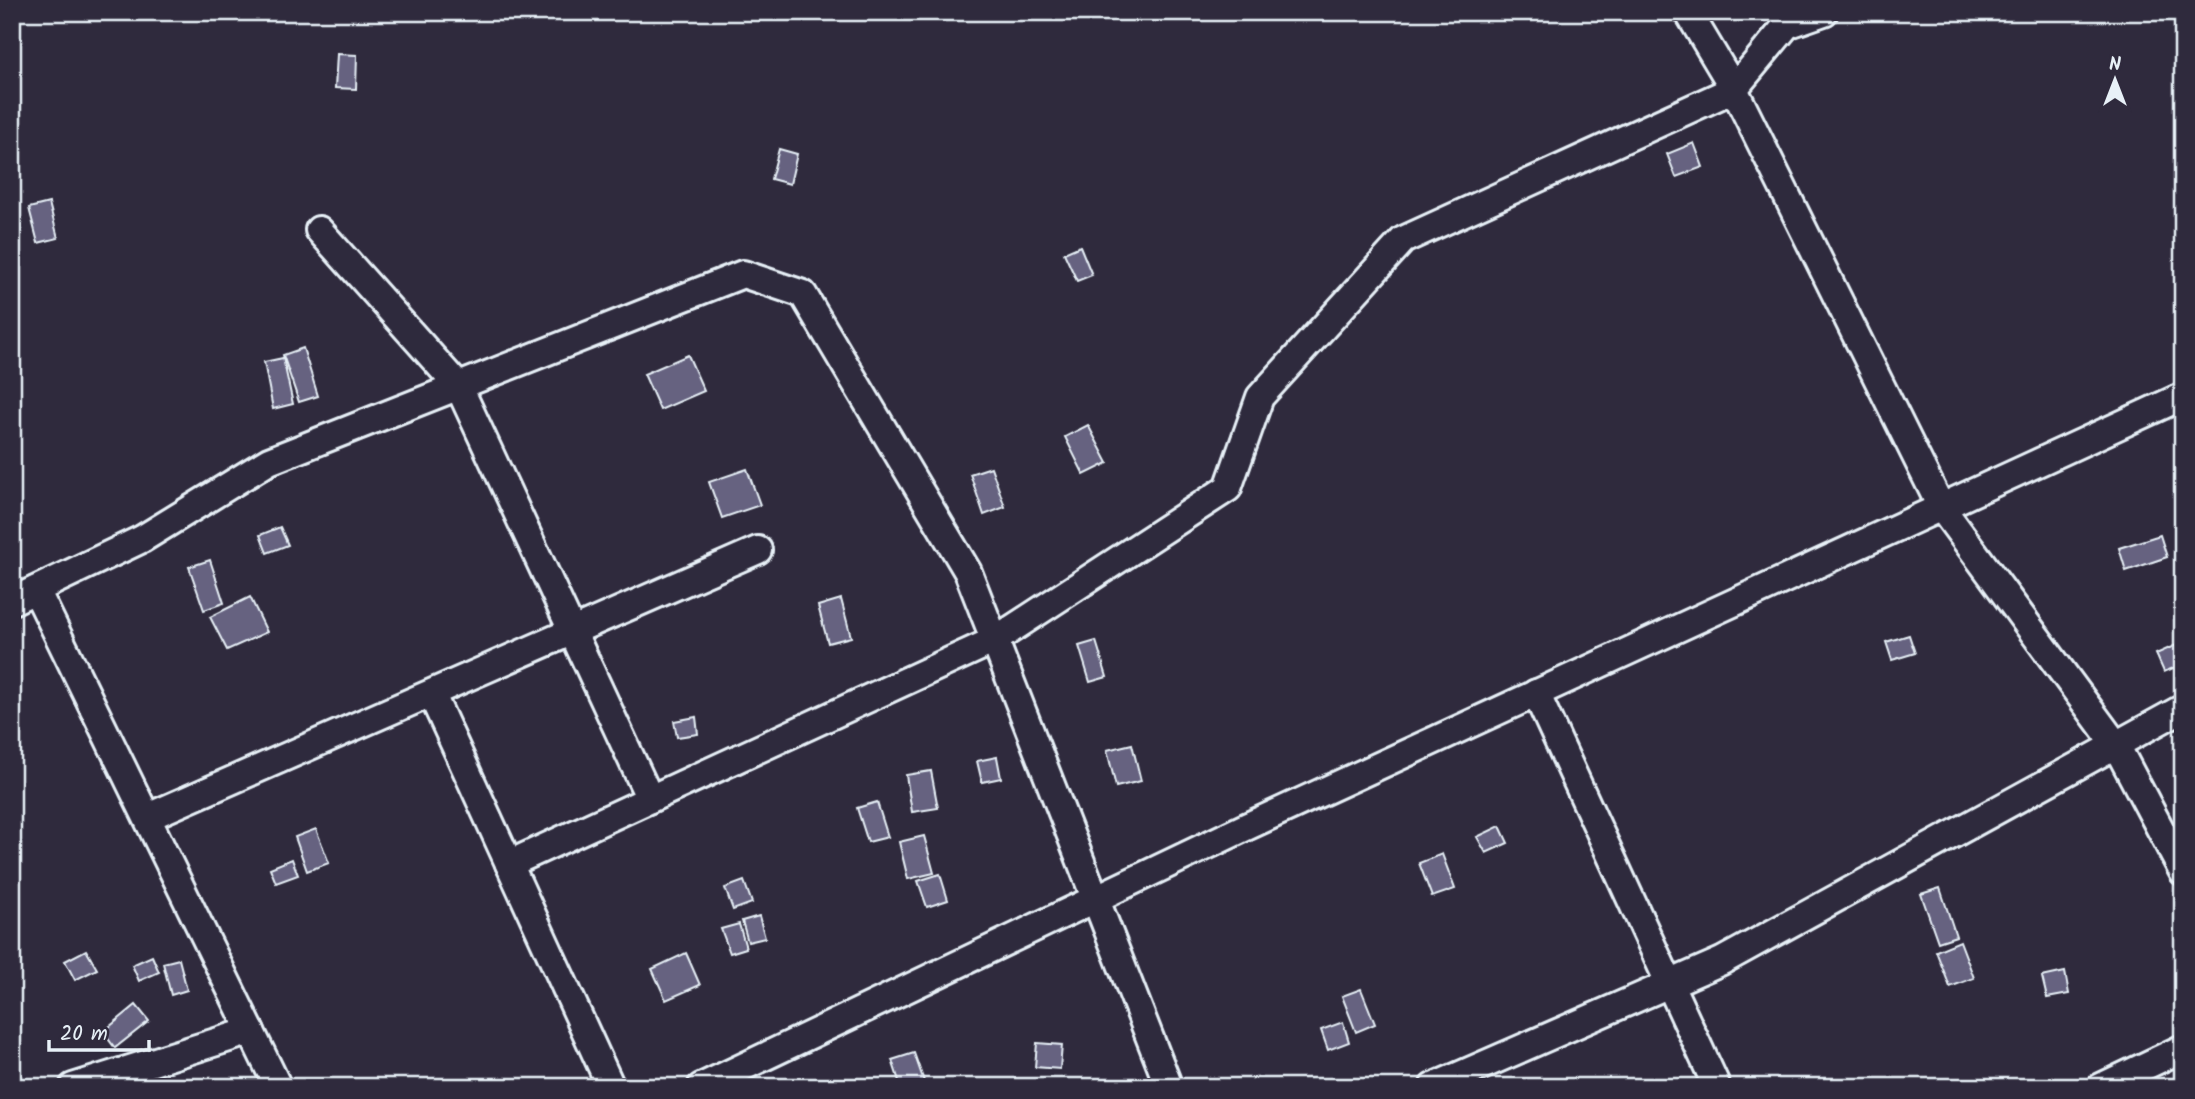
<svg xmlns="http://www.w3.org/2000/svg" width="2195" height="1099" font-family="Kalam,sans-serif">
<style>
.building{fill:#666280;stroke:#e8f1f8;stroke-width:2}
.lines{fill:none;stroke-linecap:round;stroke-linejoin:round}
.minor-casing{stroke:#e8f1f8;stroke-width:32}
.minor{stroke:#2f2a3d;stroke-width:26}
</style>
<rect width="100%" height="100%" fill="#2f2a3d"/>
<filter id="ink" filterUnits="userSpaceOnUse"><feTurbulence type="fractalNoise" baseFrequency=".0143" numOctaves="2"/><feDisplacementMap in="SourceGraphic" scale="14" xChannelSelector="R" yChannelSelector="G"/><feConvolveMatrix kernelMatrix="1 2 1 2 8 2 1 2 1" color-interpolation-filters="sRGB"/></filter>
<g filter="url(#ink)">
<!-- building -->
<g class="building">
<polygon points="337,54 357,55 356,89 335,88"/>
<polygon points="1694,143 1703,167 1676,177 1667,154"/>
<polygon points="779,149 797,154 790,184 771,179"/>
<polygon points="49,203 58,238 38,243 29,208"/>
<polygon points="1080,246 1092,275 1077,281 1064,253"/>
<polygon points="303,348 318,396 299,402 283,355"/>
<polygon points="688,355 704,391 660,410 644,374"/>
<polygon points="283,358 293,404 273,409 264,362"/>
<polygon points="1088,425 1108,463 1084,475 1065,437"/>
<polygon points="991,467 1005,507 984,515 970,474"/>
<polygon points="747,469 760,505 722,518 709,482"/>
<polygon points="2183,521 2183,542 2177,523"/>
<polygon points="280,527 288,545 267,553 260,535"/>
<polygon points="2160,535 2167,557 2126,571 2119,548"/>
<polygon points="210,560 224,603 204,610 189,567"/>
<polygon points="250,597 267,632 227,650 210,617"/>
<polygon points="841,599 851,637 828,643 818,606"/>
<polygon points="1909,635 1915,653 1892,660 1886,642"/>
<polygon points="1096,641 1107,677 1090,682 1079,646"/>
<polygon points="2183,642 2183,664 2164,672 2156,654"/>
<polygon points="696,717 698,734 677,737 674,721"/>
<polygon points="1132,744 1141,781 1116,787 1107,750"/>
<polygon points="997,757 1001,778 982,782 977,761"/>
<polygon points="931,771 938,808 912,812 906,775"/>
<polygon points="877,802 888,837 868,842 857,808"/>
<polygon points="1500,826 1508,843 1486,853 1477,837"/>
<polygon points="316,829 329,863 307,871 295,837"/>
<polygon points="924,836 934,873 908,879 899,842"/>
<polygon points="1442,854 1455,889 1432,897 1419,863"/>
<polygon points="292,859 298,875 276,883 270,868"/>
<polygon points="940,874 948,900 927,907 918,881"/>
<polygon points="744,881 752,903 733,910 725,888"/>
<polygon points="1940,888 1956,936 1938,942 1921,894"/>
<polygon points="759,916 765,938 748,942 742,921"/>
<polygon points="739,924 746,948 730,953 721,929"/>
<polygon points="1960,941 1974,978 1950,987 1936,951"/>
<polygon points="86,950 97,969 75,980 65,961"/>
<polygon points="686,953 700,985 666,1000 652,969"/>
<polygon points="152,956 159,972 139,981 132,965"/>
<polygon points="179,959 187,990 171,995 163,963"/>
<polygon points="2065,972 2069,994 2047,998 2042,977"/>
<polygon points="1361,989 1375,1024 1356,1032 1342,996"/>
<polygon points="136,1005 149,1021 115,1048 103,1032"/>
<polygon points="1343,1022 1349,1042 1328,1050 1321,1030"/>
<polygon points="1037,1043 1062,1045 1060,1069 1035,1067"/>
<polygon points="914,1053 926,1087 901,1087 892,1060"/>
</g>
<g class="lines">
<defs>
<g id="minor">
<polyline points="1688,12 1734,89 1941,507 2116,745 2183,872"/>
<polyline points="319,230 459,387 650,799"/>
<polyline points="36,590 278,1087"/>
<polyline points="12,601 142,539 269,461 743,274 803,294 968,572 1169,1087"/>
<polyline points="1536,693 1717,1087"/>
<polyline points="432,695 611,1087"/>
<polyline points="148,817 758,550"/>
<polyline points="509,864 995,640 1228,488 1260,397 1403,240 1734,89 1787,25 1824,12"/>
<polyline points="73,1087 251,1031"/>
<polyline points="701,1087 1248,826 2183,396"/>
<polyline points="1433,1087 1722,961 2183,708"/>
<polyline points="2101,1087 2183,1048"/>
</g>
</defs>
<!-- minor casing -->
<use href="#minor" class="minor-casing"/>
<!-- minor -->
<use href="#minor" class="minor"/>
</g>
</g>
<!-- margin -->
<rect width="2195" height="1099" fill="none" stroke="#2f2a3d" stroke-width="42"/>
<rect x="21" y="21" width="2153" height="1057" fill="none" stroke="#e8f1f8" stroke-width="2.5" filter="url(#ink)"/>
<!-- north arrow -->
<g transform="translate(2115 80)" stroke="#2f2a3d" stroke-width="5" paint-order="stroke">
<path d="M0-5L12 26L0 18L-12 26Z" fill="#e8f1f8"/>
<text y="-10" font-size="19" font-weight="bold" text-anchor="middle" fill="#e8f1f8">N</text>
</g>
<!-- scale -->
<path d="M49 1040v10h100v-10" fill="none" stroke="#e8f1f8" stroke-width="3.5"/>
<text x="60" y="1040" font-size="21" fill="#e8f1f8" stroke="#2f2a3d" stroke-width="5" paint-order="stroke">20 m</text>
</svg>
